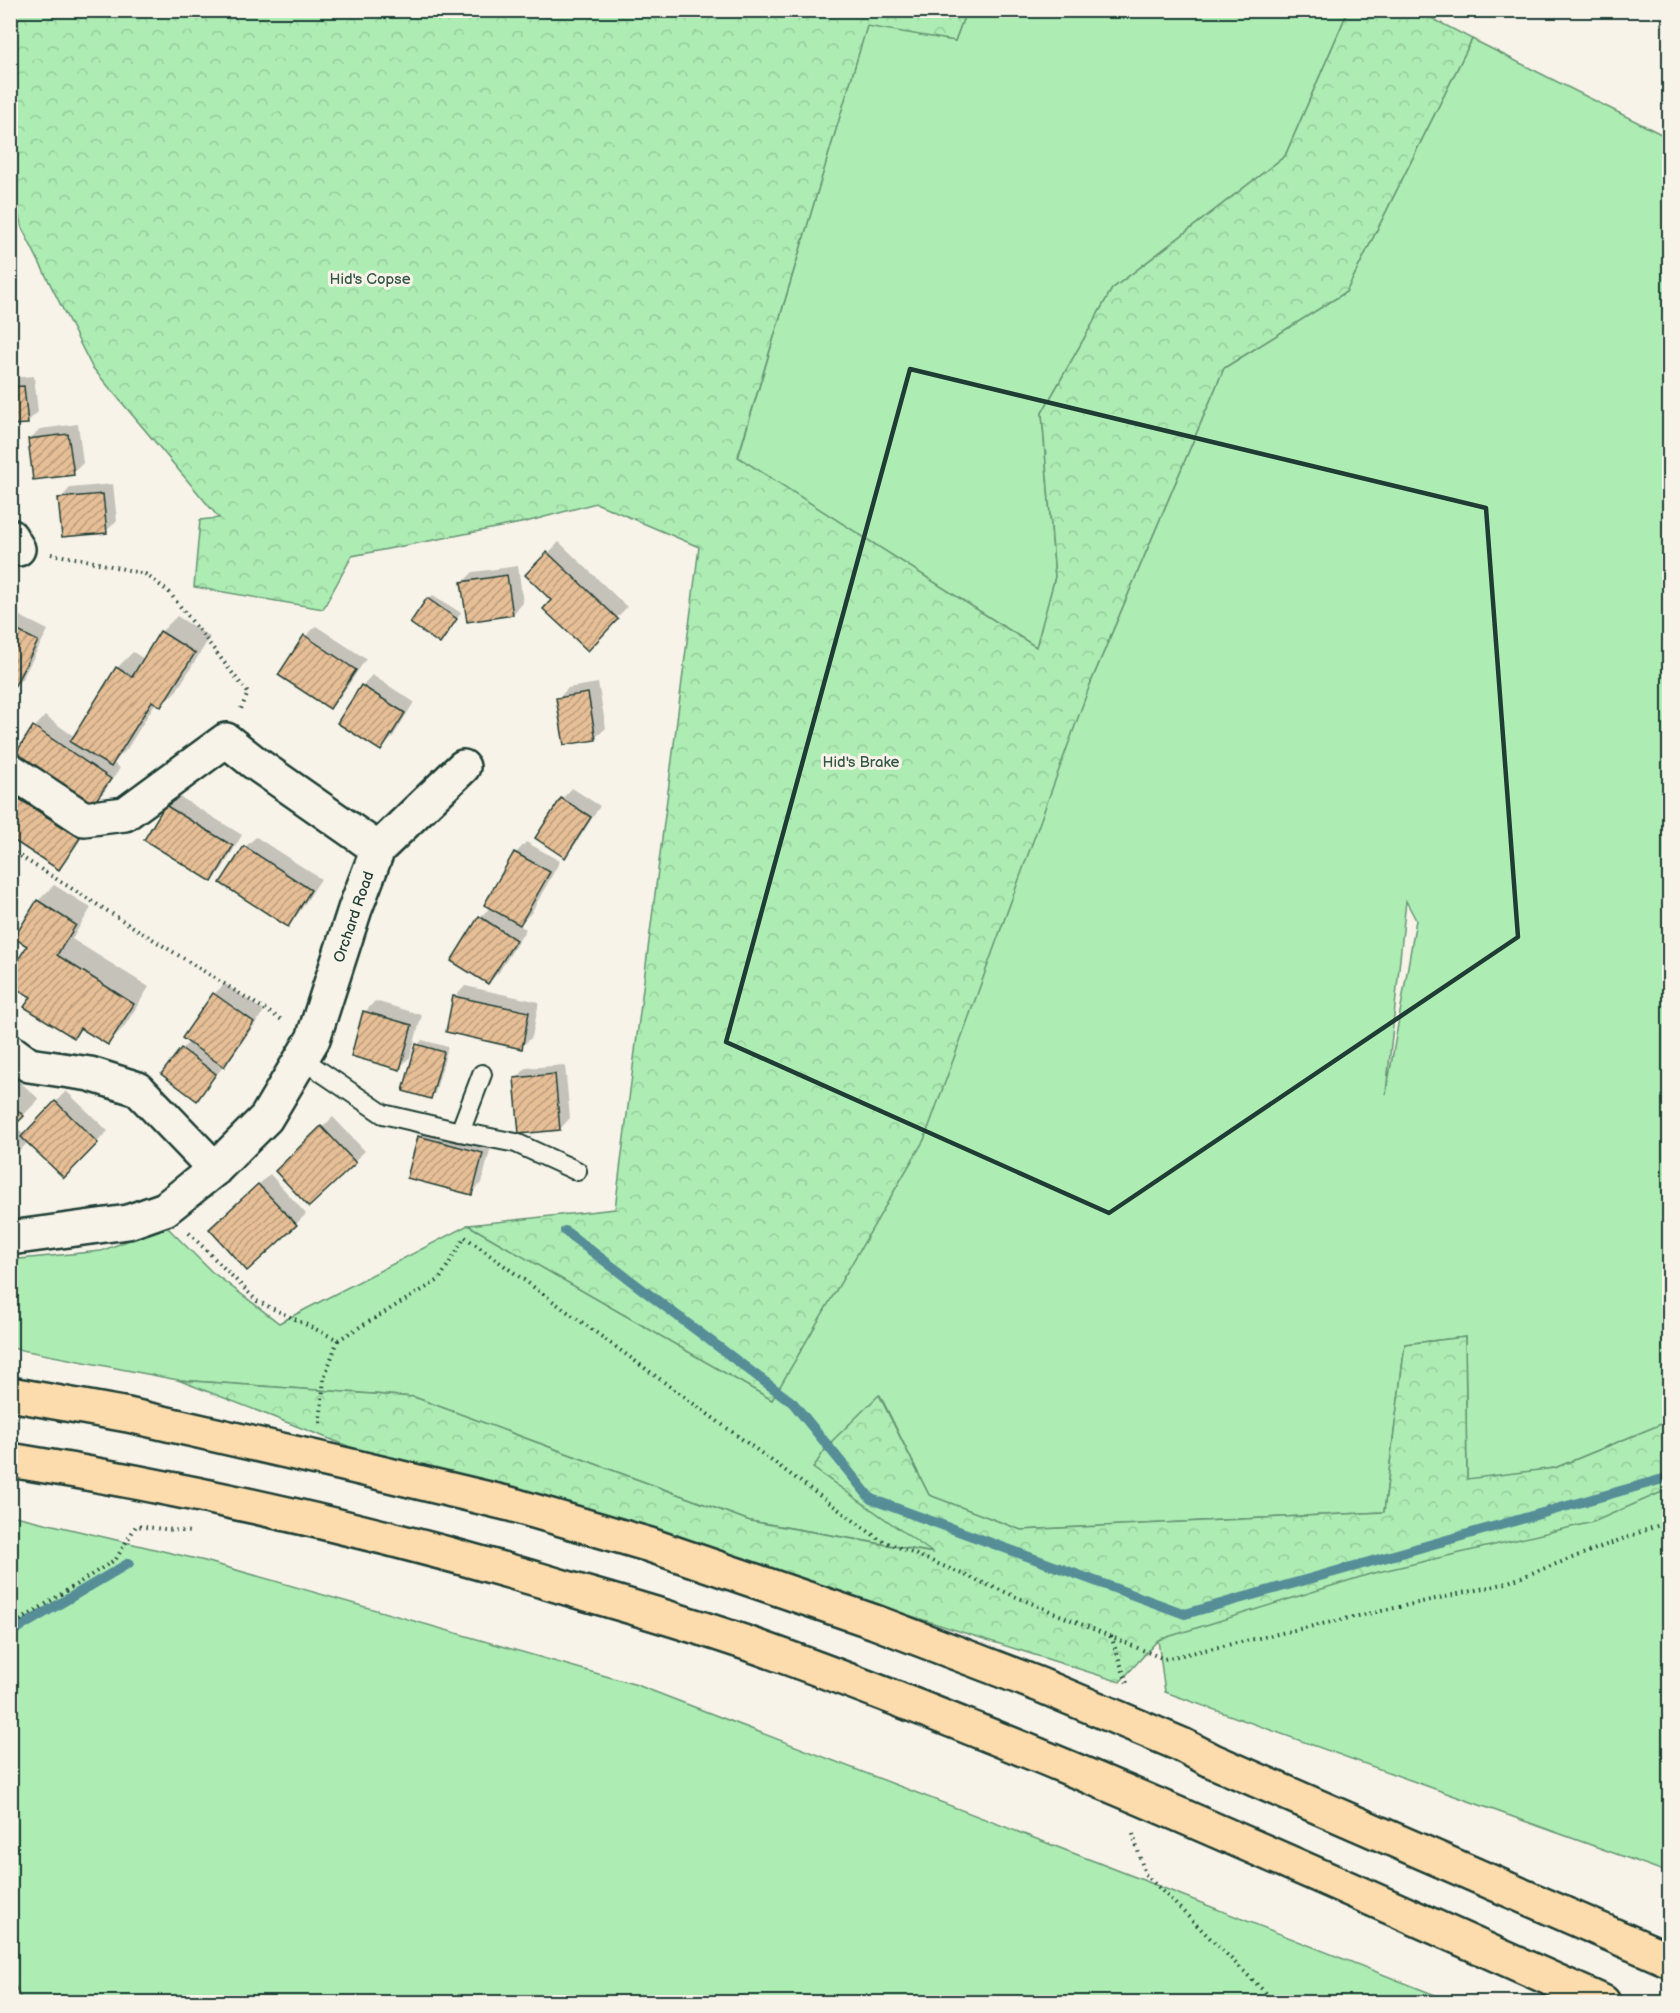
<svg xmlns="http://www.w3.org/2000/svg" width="1680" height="2013" font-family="'Balsamiq Sans',sans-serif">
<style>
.green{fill:#adecb3;stroke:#669474;stroke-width:1.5;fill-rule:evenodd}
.forest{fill:url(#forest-crowns);stroke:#669474;stroke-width:1.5}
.shadow{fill:#0003}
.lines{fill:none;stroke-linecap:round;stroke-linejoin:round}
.stream{stroke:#568e98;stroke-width:10}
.building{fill:url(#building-hatch);stroke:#1f3d34;stroke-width:1.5}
.service-casing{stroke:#1f3d34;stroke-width:22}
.minor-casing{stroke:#1f3d34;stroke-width:38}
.trunk-casing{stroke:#1f3d34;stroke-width:38}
.path{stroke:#1f3d34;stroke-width:4;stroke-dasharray:1.5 4.5;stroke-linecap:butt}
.service{stroke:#f7f3e8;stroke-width:18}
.minor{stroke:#f7f3e8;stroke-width:33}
.trunk{stroke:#fcdcac;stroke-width:33}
.marked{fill:none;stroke:#1f3d34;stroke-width:4.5;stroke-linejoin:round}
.labels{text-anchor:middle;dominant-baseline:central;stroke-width:6;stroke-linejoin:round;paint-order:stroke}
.park-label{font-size:15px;fill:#345747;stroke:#f7f3e8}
.street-label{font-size:15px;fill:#1f3d34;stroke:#f7f3e8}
</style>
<defs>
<pattern id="forest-crowns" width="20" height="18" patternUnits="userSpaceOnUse" patternTransform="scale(1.5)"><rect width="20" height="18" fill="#adecb3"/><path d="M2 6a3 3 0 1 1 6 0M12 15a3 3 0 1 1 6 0" fill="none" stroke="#94cb9b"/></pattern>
<pattern id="building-hatch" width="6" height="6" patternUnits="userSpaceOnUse" patternTransform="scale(1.5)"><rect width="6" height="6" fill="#e7bf97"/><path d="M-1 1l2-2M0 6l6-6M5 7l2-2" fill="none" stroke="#bb9c7c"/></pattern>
</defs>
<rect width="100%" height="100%" fill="#f7f3e8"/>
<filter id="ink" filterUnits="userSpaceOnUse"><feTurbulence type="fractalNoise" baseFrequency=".0167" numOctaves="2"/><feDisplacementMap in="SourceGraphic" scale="12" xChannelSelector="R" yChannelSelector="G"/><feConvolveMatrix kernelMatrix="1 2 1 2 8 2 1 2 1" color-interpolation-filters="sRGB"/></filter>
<g filter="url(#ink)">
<!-- green -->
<g class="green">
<polygon points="966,11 1348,11 1285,156 1112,289 1042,413 1055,577 1037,648 738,458 867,25 955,41"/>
<path d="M1472 39 1669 138V1421L1555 1468 1467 1480 1465 1337 1405 1344 1384 1512 1021 1530 929 1495 880 1395 935 1553 750 1521 414 1397 178 1380 11 1348 10 1260 101 1251 166 1226 211 1271 279 1323 468 1225 772 1400 1091 682 1224 368 1346 292ZM1406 901 1416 920 1386 1094V1093Z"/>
<polygon points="1669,1459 1669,1873 1165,1692 1158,1640 1367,1549"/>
<polygon points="11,1515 205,1561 637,1685 1143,1880 1453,2002 22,2002 10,1974"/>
</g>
<!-- forest -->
<g class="forest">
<polygon points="11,10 966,11 955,41 867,26 738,457 1036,647 1055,577 1042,413 1112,289 1285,156 1348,11 1418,11 1472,39 1346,292 1224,368 1091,682 924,1140 772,1400 468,1225 615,1209 699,547 596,503 526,522 352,556 323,609 194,587 200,520 219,518 92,367 22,228 11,187"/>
<polygon points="1465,1337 1467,1479 1555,1468 1669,1421 1669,1489 1593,1522 1370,1574 1158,1640 1120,1682 655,1535 358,1450 178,1380 414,1397 750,1521 933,1553 813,1468 828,1445 879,1395 929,1495 1021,1530 1384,1512 1405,1344"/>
</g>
<!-- shadow -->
<g class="shadow">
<polygon points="34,376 38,412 27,422 10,424 10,378"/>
<polygon points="78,424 83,463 73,473 29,440 40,429"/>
<polygon points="113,484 117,521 106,531 60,499 70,488"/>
<polygon points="559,542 627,607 587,649 553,600 528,575"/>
<polygon points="518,566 523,603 513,614 463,582 473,572"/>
<polygon points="433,595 461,613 440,642 428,599"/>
<polygon points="16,614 48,630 22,679 12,689 10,619"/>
<polygon points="177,616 210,637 177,690 161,706 156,702 127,749 113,763 120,768 103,793 92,804 18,752 35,727 45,716 75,737 117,668 133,652 144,659 161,632"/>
<polygon points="316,626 366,659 340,697 330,708 306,636"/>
<polygon points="372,675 414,702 392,738 381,749 362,686"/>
<polygon points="598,683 606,728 595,738 558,699 568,688"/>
<polygon points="10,776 89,827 69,857 59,868 10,836"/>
<polygon points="572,788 600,806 575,845 565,856 562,799"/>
<polygon points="177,795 242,835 222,869 211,880 166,806"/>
<polygon points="256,837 321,879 298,914 288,925 245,847"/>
<polygon points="526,842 560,861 531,913 519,925 526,929 499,972 488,983 480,917 491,907 486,904 516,853"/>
<polygon points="54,885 91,908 72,939 149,987 124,1027 108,1043 82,1027 73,1036 33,997 29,946 16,937 38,901"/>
<polygon points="225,984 264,1011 234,1054 196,1099 182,1049 190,1041 214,994"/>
<polygon points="465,986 539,1002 532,1037 521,1047 455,997"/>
<polygon points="375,1001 422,1015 410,1057 399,1068 365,1012"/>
<polygon points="422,1040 448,1047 435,1093 430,1098 418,1045"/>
<polygon points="565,1065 570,1118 560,1129 516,1079 526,1068"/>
<polygon points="10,1073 39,1099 14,1125 24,1135 66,1091 108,1131 64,1176 28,1142 10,1161"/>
<polygon points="333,1117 365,1151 309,1205 277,1171"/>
<polygon points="430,1126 492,1142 482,1182 471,1193 420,1137"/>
<polygon points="270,1174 306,1214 296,1224 222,1219"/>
</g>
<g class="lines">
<!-- stream -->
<g class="stream">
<polyline points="565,1231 793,1403 871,1499 1185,1614 1670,1477"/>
<polyline points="10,1633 129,1563"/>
</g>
</g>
<!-- building -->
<g class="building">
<polygon points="24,386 28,424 10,425 10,387"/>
<polygon points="68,434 74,475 33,480 28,439"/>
<polygon points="103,494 107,533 62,537 58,498"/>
<polygon points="547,552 618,619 588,651 543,609 551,600 525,575"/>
<polygon points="507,575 513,615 467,622 461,582"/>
<polygon points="427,598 457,619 440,644 410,623"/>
<polygon points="10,627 38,641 12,691 10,690"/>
<polygon points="160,631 195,653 161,707 152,701 111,767 70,742 116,667 132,677"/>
<polygon points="304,635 356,670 330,709 278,675"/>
<polygon points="361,685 405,713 381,751 337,723"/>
<polygon points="588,693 596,740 564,745 556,698"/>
<polygon points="33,726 111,779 92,806 16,753"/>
<polygon points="10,793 80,838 59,870 10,838"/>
<polygon points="561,798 591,817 565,858 535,838"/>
<polygon points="165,805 233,846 212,882 144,840"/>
<polygon points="244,846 311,890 288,927 220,883"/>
<polygon points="514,852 550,872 520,925 484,905"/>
<polygon points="37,900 76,925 57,955 134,1004 108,1045 80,1028 74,1038 24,1007 31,997 10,985 10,972 27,946 14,938"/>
<polygon points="479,916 516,940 488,984 451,961"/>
<polygon points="213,993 254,1022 224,1067 182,1038"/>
<polygon points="453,996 529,1012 522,1049 446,1032"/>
<polygon points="363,1011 412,1025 400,1070 351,1056"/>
<polygon points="416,1044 444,1052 431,1099 403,1091"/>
<polygon points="181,1048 216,1074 197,1101 161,1074"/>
<polygon points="555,1074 560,1130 519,1134 514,1078"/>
<polygon points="55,1101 98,1143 64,1178 21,1137"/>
<polygon points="10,1104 24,1116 10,1130"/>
<polygon points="321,1126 356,1163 309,1207 275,1171"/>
<polygon points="418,1136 483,1153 472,1195 407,1178"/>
<polygon points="258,1184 297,1225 247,1271 209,1229"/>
</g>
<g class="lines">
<defs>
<g id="service">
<polyline points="302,1059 383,1114 460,1132 516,1143 577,1171"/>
<polyline points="460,1132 482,1074"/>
</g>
<g id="minor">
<polyline points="10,536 18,549"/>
<polyline points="10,770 84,819 125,814 226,740 255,763 378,849 355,909 313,1039 266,1118 215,1169 165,1209 128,1222 10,1238"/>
<polyline points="378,849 463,767"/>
<polyline points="10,1051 29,1065 90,1074 138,1089 215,1169"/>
</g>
<g id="trunk">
<polyline points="10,1394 128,1415 343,1464 510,1504 650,1545 875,1622 1040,1685 1182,1745 1213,1761 1670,1960"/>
<path d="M10 1460C203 1491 393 1535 580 1592 640 1609 700 1627 758 1647 1046 1750 1324 1878 1603 2002"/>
</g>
</defs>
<!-- service casing -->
<use href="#service" class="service-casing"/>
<!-- minor casing -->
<use href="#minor" class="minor-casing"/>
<!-- trunk casing -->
<use href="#trunk" class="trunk-casing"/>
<!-- path -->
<g class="path">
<polyline points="51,554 81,559 145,574 169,592 248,693 241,709"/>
<polyline points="10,850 282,1020"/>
<polyline points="189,1233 257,1301 338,1340 439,1280 465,1237 879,1539 1164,1659 1503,1584 1670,1521"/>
<polyline points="320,1423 324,1378 338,1340"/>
<polyline points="10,1627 116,1559 136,1526 192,1532"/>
<polyline points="1111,1636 1127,1683"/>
<polyline points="1133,1834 1145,1874 1275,2002"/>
</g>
<!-- service -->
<use href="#service" class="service"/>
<!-- minor -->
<use href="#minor" class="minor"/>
<!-- trunk -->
<use href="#trunk" class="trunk"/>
</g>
</g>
<!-- marked area -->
<path class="marked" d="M910 369 1486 508 1518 937 1109 1213 726 1042Z"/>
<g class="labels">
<!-- park labels -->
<g class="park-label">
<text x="370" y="279">Hid's Copse</text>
<text x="861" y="762">Hid's Brake</text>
</g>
<!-- street labels -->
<g class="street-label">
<text transform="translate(354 917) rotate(-71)">Orchard Road</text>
</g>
</g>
<!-- margin -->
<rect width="1680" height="2013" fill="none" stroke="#f7f3e8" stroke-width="36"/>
<rect x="18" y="18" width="1644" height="1977" fill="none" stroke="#1f3d34" stroke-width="2" filter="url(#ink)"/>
</svg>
